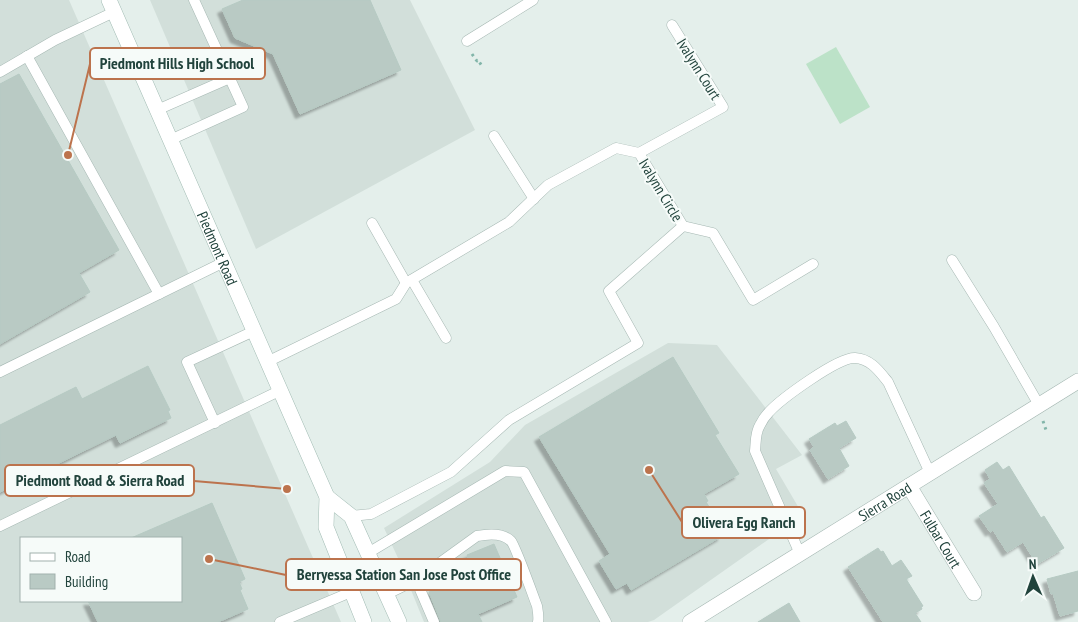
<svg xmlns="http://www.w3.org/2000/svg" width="1078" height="622" font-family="'PT Sans Narrow',sans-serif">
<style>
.built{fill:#d2dfda;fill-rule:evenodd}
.green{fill:#bce2c8}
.building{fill:#b9cac4;stroke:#b6cac3;filter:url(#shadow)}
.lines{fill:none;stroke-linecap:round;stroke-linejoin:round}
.service-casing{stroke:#a6b8b3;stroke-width:11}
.minor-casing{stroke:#a6b8b3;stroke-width:16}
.tertiary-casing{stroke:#a6b8b3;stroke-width:16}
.secondary-casing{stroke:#a2bcb4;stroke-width:16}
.path{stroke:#82b5a9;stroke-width:3;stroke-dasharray:2.5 4;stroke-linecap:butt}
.service{stroke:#fff;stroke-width:10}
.minor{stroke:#fff;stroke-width:15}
.tertiary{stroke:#fff;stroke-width:15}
.secondary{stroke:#fff;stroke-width:15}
.labels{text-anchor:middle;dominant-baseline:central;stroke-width:4;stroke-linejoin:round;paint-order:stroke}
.street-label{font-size:15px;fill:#21433c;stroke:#f6fbf9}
.leader{fill:none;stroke:#bc734d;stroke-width:2}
.callout-dot{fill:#bc734d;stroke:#f6fbf9;stroke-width:2}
.callout{fill:#f6fbf9;stroke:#bc734d;stroke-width:2}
.callout-label{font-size:16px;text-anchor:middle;font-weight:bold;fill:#21433c}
</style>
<defs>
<filter id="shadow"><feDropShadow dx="-4.5" dy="4.5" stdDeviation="1" flood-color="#0004"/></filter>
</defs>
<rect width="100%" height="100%" fill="#e4efeb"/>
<!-- built -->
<g class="built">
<path d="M0 0H69L341 622H0ZM21 538H181V601H21Z"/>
<polygon points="150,0 410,0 475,130 256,249"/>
<polygon points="668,343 717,345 802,455 776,469 803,515 654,620 648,622 424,622 398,558 384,528 490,462 525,425"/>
</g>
<!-- green -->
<polygon class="green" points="836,47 870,107 840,124 806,64"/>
<!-- building -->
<g class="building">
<polygon points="243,0 370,0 401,70 300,114 273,54 235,38 222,9"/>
<polygon points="19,74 119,250 79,273 90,292 0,344 0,84"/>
<polygon points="673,357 719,433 715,435 739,474 704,494 708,501 706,502 713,513 710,515 721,532 722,536 631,590 627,583 616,589 599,561 610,554 539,437"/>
<polygon points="148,366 170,410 168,411 171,418 120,443 116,435 0,492 0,425 76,387 82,399"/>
<polygon points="846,421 856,438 839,448 849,466 828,479 810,450 814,447 809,439 835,423 837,426"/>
<polygon points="997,462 1003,470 1009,466 1041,518 1044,516 1064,548 1037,564 1023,542 1007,552 993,530 990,532 979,516 998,504 984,483 990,479 985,470"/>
<polygon points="212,503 245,579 239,582 242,589 240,590 248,609 218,622 98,622 88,601 181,601 181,538 131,538"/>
<polygon points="494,544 517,597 478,614 482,622 441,622 429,592 474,573 467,555"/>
<polygon points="878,548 881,552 883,551 892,566 901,560 912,576 906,579 923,606 921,607 922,609 915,613 921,622 883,622 848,567"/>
<polygon points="1078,571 1078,611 1060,616 1053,593 1051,594 1047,579"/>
<polygon points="789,603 800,622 758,622"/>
</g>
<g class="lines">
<defs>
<g id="service">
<polyline points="467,41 533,0"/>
<polyline points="27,56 159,294"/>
<polyline points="0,72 55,40 114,12"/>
<polyline points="157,110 230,78"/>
<polyline points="494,136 534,199"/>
<polyline points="170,140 243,107 194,0"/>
<polyline points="639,153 723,107 672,25"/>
<polyline points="372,223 406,283"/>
<polyline points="683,226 713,233 753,300 813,264"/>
<polyline points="952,260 994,327 1039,405"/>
<polyline points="412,280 446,338"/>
<polyline points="267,362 396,299 406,283 509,222 548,185 616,148 639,153 683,226"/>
<polyline points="0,372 224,262"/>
<polyline points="215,423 187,362 254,331"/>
<polyline points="351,516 371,514 451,472 509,420 638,343 609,291 683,226"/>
<polyline points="0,526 279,391"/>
<polyline points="368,553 505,471 524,472 606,622"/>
<path d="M800 554 755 451C756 442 755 433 760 425 762 421 765 416 769 412 781 399 838 357 855 358 871 359 879 371 888 382L930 473"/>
<polyline points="416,580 434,622"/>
<path d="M387 594 416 580 477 536C487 534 502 532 511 541 515 545 534 598 537 606 538 612 539 617 538 622"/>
<polyline points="280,622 351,592"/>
</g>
<g id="minor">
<path id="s1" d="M909 486 974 593"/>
</g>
<g id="tertiary">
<path id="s2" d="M690 622 1078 381"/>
</g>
<g id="secondary">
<path id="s3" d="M109 0 327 497 326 527 364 622"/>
<polyline points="327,497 351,516 399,622"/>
</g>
</defs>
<!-- service casing -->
<use href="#service" class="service-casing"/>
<!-- minor casing -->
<use href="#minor" class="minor-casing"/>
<!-- tertiary casing -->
<use href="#tertiary" class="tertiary-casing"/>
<!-- secondary casing -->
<use href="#secondary" class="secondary-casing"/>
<!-- path -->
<g class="path">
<polyline points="472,54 477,61 478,60 482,66"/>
<polyline points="1043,421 1046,430"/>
</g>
<!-- service -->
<use href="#service" class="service"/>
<!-- minor -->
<use href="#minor" class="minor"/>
<!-- tertiary -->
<use href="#tertiary" class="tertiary"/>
<!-- secondary -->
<use href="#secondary" class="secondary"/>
</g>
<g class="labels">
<!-- street labels -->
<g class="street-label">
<text transform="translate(699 69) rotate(58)">Ivalynn Court</text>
<text transform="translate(661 190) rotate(59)">Ivalynn Circle</text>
<text stroke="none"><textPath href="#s3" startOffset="271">Piedmont Road</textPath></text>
<text stroke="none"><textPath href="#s2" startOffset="229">Sierra Road</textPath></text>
<text stroke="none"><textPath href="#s1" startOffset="62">Fulbar Court</textPath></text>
</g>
</g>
<!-- callouts -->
<path class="leader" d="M68 155L90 64M287 489L194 481M649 470L682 522M209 559L286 575"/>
<g class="callout-dot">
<circle cx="68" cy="155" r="5"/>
<circle cx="287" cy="489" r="5"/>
<circle cx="649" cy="470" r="5"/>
<circle cx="209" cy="559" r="5"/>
</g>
<g class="callout">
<rect x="90" y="48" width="175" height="31" rx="5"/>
<rect x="5" y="465" width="189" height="31" rx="5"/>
<rect x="682" y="507" width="123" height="31" rx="5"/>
<rect x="286" y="559" width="235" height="31" rx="5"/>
</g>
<g class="callout-label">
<text x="177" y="69">Piedmont Hills High School</text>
<text x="100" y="486">Piedmont Road &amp; Sierra Road</text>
<text x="744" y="528">Olivera Egg Ranch</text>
<text x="404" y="580">Berryessa Station San Jose Post Office</text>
</g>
<!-- legend -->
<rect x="20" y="537" width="162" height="65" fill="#f6fbf9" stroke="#a1b1ad"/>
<rect x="30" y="553" width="25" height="8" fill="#ffffff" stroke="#a1b1ad"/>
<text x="65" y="562" font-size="15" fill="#21433c">Road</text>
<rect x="30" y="574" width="25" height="15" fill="#b9cac4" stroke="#a1b1ad"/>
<text x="65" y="587" font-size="15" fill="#21433c">Building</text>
<!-- north arrow -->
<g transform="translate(1033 577) rotate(358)" stroke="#f6fbf9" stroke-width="4" paint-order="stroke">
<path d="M0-4L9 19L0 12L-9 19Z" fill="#21433c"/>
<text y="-8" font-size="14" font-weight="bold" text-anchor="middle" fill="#21433c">N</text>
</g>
</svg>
